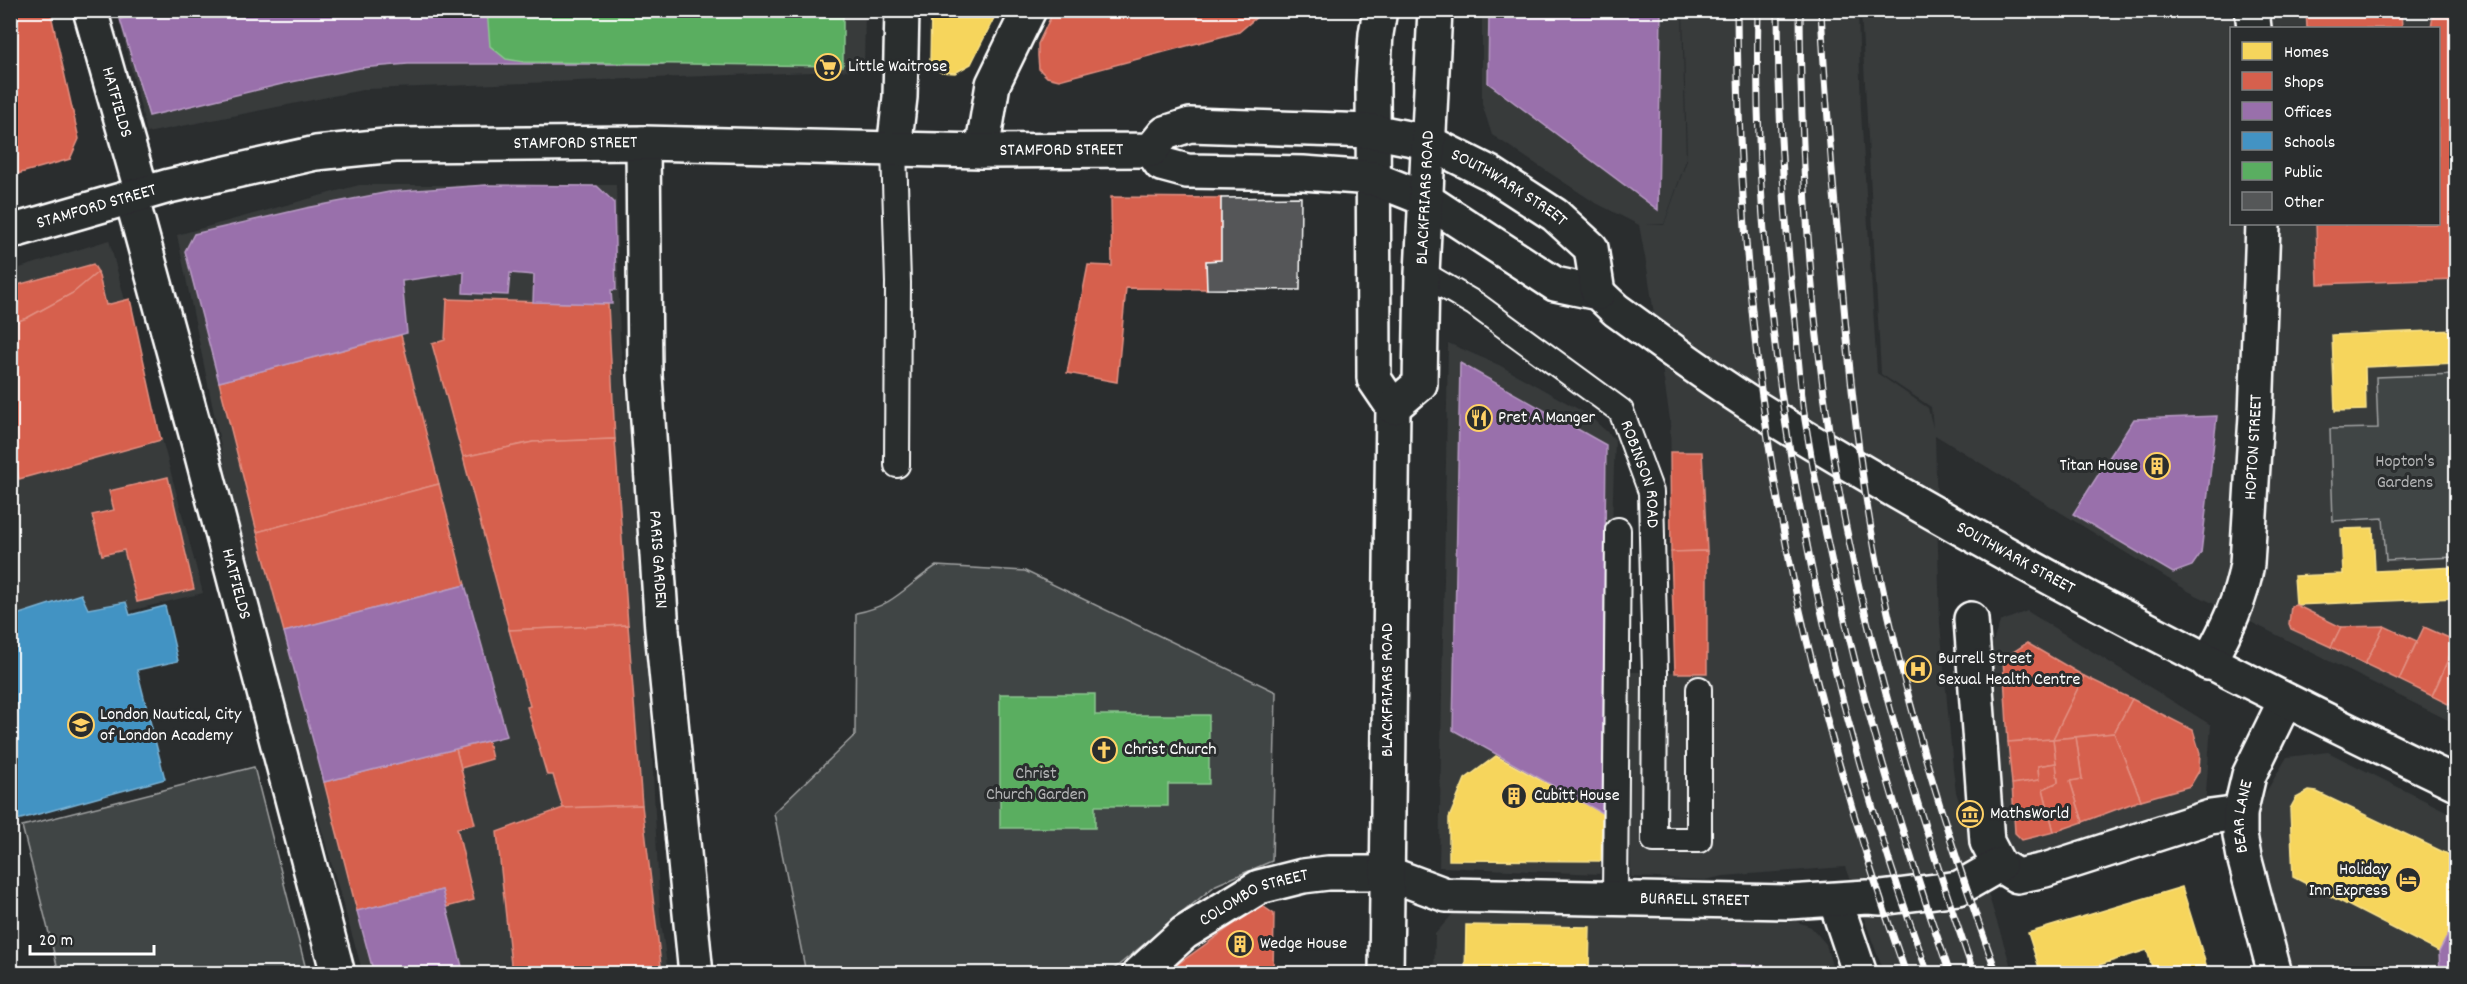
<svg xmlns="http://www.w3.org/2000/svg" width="2467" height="984" font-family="Dekko,sans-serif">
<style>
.built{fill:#373a3b;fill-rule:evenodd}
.green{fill:#414445;stroke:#a0a2a2;stroke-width:1.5}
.homes{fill:#f6d55c;stroke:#f9e28d;stroke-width:1.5}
.shops{fill:#d6604d;stroke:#e29082;stroke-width:1.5}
.offices{fill:#9970ab;stroke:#b89bc4;stroke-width:1.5}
.schools{fill:#4393c3;stroke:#7bb3d5;stroke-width:1.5}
.public{fill:#5aae61;stroke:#8cc690;stroke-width:1.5}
.building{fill:#555758;stroke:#fff;stroke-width:1.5}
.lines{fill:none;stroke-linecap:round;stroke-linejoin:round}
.lane-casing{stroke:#fff;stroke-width:28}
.street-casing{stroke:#fff;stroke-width:38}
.primary-casing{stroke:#fff;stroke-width:38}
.lane{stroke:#2a2d2e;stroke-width:24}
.street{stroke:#2a2d2e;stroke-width:33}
.primary{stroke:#2a2d2e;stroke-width:33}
.rail-casing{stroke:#fff;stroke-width:7}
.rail{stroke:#2a2d2e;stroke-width:4.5;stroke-dasharray:14;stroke-linecap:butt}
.labels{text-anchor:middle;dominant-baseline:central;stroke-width:6;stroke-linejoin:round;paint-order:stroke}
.poi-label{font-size:18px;fill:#fff;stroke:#2a2d2e;text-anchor:start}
.street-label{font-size:18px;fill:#fff;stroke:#2a2d2e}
.park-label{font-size:18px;fill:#b3b4b5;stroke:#2a2d2e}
</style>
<rect width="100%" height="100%" fill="#2a2d2e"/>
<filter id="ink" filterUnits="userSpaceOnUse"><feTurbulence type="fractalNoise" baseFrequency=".0167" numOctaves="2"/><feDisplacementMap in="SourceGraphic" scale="12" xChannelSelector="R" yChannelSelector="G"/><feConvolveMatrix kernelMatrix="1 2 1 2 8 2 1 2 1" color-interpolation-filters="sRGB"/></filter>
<g filter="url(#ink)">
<!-- built -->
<g class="built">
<polygon points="117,11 865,11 864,70 368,89 147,133"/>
<path d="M1482 11H1682L1686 160 1664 224 1646 225H1664L1687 160 1683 11H1858L1861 111 1877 373 1928 408 1933 428 1931 407 1881 374 1861 11H2456V724L2188 591 1935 435 1940 623 1953 768 1956 792 2013 973H1884L1845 867 1724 876 1705 880 1631 877 1626 672H1675L1670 420 1647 268 1639 225 1594 202 1492 135 1482 104ZM2232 28H2438V224H2232Z"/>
<polygon points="359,185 616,185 620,341 640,509 660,914 668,973 363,973 246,568 177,235"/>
<polygon points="109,240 203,593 11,640 10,271"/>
<polygon points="1448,343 1499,365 1587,414 1615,439 1600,874 1439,867"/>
<polygon points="2027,611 2211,725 2205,807 2026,867 2000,844 1987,657 2000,622"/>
<polygon points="2328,752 2456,816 2456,973 2291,973 2251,817 2287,757"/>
<polygon points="1457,909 1790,919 1811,927 1826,944 1834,973 1434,974 1435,934"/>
</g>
<!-- green -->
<g class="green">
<polygon points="2456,374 2456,557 2386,560 2383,518 2333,521 2330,429 2378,428 2376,377"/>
<path d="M936 566 1025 571 1276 692 1272 861 1216 885 1109 973H806L774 813 855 735 856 613C896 605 904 587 936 566Z"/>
<polygon points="254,767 307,973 59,973 22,826"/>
</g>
<!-- homes -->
<g class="homes">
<polygon points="931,10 998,10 971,64 955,73 940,72 930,63"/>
<polygon points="2456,330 2456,363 2365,367 2366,410 2335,411 2332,335"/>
<polygon points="2373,528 2375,571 2456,567 2456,598 2296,605 2294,576 2343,574 2341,529"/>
<polygon points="1496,756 1602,813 1601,861 1449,860 1449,818 1465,779"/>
<polygon points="2309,791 2317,792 2456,858 2456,919 2439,952 2293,877 2290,809 2296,798"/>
<polygon points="2182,887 2209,974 2154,974 2147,950 2071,974 2041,974 2028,933"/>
<polygon points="1466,925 1590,927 1589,974 1465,974"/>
</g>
<!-- shops -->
<g class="shops">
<polygon points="16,10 50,10 79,139 70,159 10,176 10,12"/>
<polygon points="1054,10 1265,10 1239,32 1059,80 1047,77 1039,69 1038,56 1038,44"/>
<polygon points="2306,10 2401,10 2402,28 2307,28"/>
<polygon points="2434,10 2456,10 2456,279 2318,284 2316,224 2438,224 2438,28 2431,28"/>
<polygon points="1111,197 1221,198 1221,260 1206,261 1207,289 1126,288 1117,382 1067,373 1088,265 1112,266"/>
<polygon points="93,264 98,272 73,293 27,318 10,324 10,287"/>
<polygon points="98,272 106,305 130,299 161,440 19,479 10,436 10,324 27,318 73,293"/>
<polygon points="447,299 608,304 615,439 533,442 463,457 432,344 445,340"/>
<polygon points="401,335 439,484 257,532 219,382"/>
<polygon points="615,439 628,625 509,630 463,457 533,442"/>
<polygon points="1670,452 1702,452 1707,551 1671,552"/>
<polygon points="168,477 194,589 137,602 124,550 102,555 92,515 114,510 109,491"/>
<polygon points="439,484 465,585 284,632 257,532"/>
<polygon points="1707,551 1707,673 1675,673 1671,552"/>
<polygon points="2296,605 2341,627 2331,647 2291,629 2289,624 2291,606"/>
<polygon points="628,625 642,805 563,808 553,775 547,775 527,707 530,706 509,630"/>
<polygon points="2384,626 2417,641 2399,680 2365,664"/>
<polygon points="2384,626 2365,664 2331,647 2341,627"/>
<polygon points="2424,627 2456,641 2432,696 2399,680"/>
<polygon points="2027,643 2084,676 2053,739 2008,742 2003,659"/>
<polygon points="2456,644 2456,708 2432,696"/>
<polygon points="2084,676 2132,699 2114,733 2053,739"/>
<polygon points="2132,699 2193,730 2200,753 2199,771 2190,786 2141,800 2114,733"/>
<polygon points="2114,733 2141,800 2083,822 2070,781 2082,779 2076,737"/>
<polygon points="2076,737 2082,779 2070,781 2083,822 2054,832 2043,789 2058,782 2053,739"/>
<polygon points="2053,739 2056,763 2038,766 2039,780 2012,784 2008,742"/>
<polygon points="488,741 492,759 461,768 456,749"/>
<polygon points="456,749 475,824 457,828 474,900 446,907 442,890 357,911 324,782"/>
<polygon points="2056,763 2058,782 2043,789 2054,832 2022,840 2015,833 2012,784 2039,780 2038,766"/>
<polygon points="642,805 662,974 512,974 497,832 563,808"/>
<polygon points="1261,905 1274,914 1273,974 1164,974"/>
</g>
<!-- offices -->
<g class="offices">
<polygon points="137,10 663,10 663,64 408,64 360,68 282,84 149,116 120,19 139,15"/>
<polygon points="1489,10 1661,10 1658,210 1488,83"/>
<polygon points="486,185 597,186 614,202 616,290 611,290 612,304 533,302 534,275 510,273 508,295 463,293 464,272 402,281 407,333 219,382 185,251 194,234 306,208 389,192"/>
<polygon points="1460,363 1606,445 1602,813 1453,730"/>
<polygon points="2217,416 2201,553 2192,566 2173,573 2073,514 2134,419"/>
<polygon points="465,585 507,736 324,782 284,632"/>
<polygon points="442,890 464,974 374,974 357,911"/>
<polygon points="2456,919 2456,974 2440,974 2439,952"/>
<polygon points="1731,965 1765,966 1765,974 1731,974"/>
</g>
<!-- schools -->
<polygon class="schools" points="81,594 88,609 126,602 130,615 165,606 178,661 137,670 165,779 10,822 10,617"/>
<!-- public -->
<g class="public">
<polygon points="487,10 843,10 843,66 524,62 506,59 490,46"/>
<polygon points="1000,694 1095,694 1095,715 1209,715 1209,784 1168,784 1168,806 1095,806 1095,828 1000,828"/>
</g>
<!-- building -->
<polygon class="building" points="1301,197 1300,290 1207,289 1206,261 1221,260 1221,198"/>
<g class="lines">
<defs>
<g id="lane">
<polyline points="894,149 898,283 897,465"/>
<path id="s1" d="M1422 273 1475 304 1621 411 1651 492 1655 673 1654 840H1699V689"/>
<polyline points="1615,898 1618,530"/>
</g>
<g id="street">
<path id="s2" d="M90 10 142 193"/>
<polyline points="2252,10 2254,28"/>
<path id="s3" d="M643 143 645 376 662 630 696 974"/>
<polyline points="894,149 900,97 902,10"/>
<polyline points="982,151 993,84 1029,10"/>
<path id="s4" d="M131 196 201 452 338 974"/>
<polyline points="1971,619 1987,842 1999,865 2017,876 2045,870 2210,817 2240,813"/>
<path id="s5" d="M2208 663C2226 630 2241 601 2247 564L2256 416 2263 224"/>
<polyline points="1835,900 1860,974"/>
<path id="s6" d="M1139 974 1184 933 1259 887 1303 876 1328 873H1387L1446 895 1789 902 1867 897 1881 898 1959 888 1999 865"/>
<path id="s7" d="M2275 974 2244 857 2240 835V813L2249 775 2285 701"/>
</g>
<g id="primary">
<polyline points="1380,10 1376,34 1373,81 1374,379 1393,407 1386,974"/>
<path id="s8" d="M1151 150 1161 164 1187 171 1303 173 1372 178 1425 199 1555 284 1598 293 1616 310C1662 343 1707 377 1755 407 1981 547 2217 669 2456 783"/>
<path id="s9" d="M10 232 169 186 316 153 395 145 643 143 982 151 1151 150 1165 133 1190 125 1372 131 1428 142 1490 173 1555 215 1591 248 1598 293"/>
<path id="s10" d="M1393 407 1420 384 1422 273 1435 10"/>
</g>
</defs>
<!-- lane casing -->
<use href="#lane" class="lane-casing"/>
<!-- street casing -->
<use href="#street" class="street-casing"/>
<!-- primary casing -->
<use href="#primary" class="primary-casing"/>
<!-- lane -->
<use href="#lane" class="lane"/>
<!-- street -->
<use href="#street" class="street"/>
<!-- primary -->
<use href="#primary" class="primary"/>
<defs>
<g id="rail">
<path d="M1737 10C1738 180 1750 350 1781 517 1809 672 1854 825 1906 974"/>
<path d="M1758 10C1751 339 1816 666 1928 974"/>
<path d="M1778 10C1778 115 1784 218 1795 321 1798 354 1800 387 1805 420 1835 608 1887 794 1950 974"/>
<path d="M1800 10C1801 184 1812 357 1846 527 1877 679 1923 827 1974 974"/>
<path d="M1821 10C1825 98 1833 185 1841 272 1849 367 1858 462 1876 556 1904 698 1947 838 1997 974"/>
</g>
</defs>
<!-- rail casing -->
<use href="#rail" class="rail-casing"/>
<!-- rail -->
<use href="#rail" class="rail"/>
</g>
</g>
<!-- icons -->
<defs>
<symbol id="supermarket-ring" viewBox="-11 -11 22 22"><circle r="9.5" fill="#2a2d2e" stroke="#ffd166" stroke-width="1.5"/><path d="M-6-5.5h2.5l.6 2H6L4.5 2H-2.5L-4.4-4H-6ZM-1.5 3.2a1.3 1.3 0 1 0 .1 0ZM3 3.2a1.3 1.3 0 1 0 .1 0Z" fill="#ffd166"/></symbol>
<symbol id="restaurant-ring" viewBox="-11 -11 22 22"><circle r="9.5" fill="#2a2d2e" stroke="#ffd166" stroke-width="1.5"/><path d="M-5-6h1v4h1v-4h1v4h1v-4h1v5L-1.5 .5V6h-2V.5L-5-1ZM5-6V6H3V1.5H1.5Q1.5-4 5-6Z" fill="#ffd166"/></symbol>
<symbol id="building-ring" viewBox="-11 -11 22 22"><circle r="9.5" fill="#2a2d2e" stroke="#ffd166" stroke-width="1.5"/><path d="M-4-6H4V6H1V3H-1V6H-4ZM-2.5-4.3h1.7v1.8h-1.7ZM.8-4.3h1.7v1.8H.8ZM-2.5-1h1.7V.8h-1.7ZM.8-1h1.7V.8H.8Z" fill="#ffd166"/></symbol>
<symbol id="hospital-ring" viewBox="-11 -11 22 22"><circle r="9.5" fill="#2a2d2e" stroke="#ffd166" stroke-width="1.5"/><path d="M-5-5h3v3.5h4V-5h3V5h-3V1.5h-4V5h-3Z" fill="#ffd166"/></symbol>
<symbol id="school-ring" viewBox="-11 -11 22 22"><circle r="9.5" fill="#2a2d2e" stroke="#ffd166" stroke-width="1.5"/><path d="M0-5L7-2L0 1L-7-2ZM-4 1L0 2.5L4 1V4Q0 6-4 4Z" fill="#ffd166"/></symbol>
<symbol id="church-ring" viewBox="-11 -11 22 22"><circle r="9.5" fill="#2a2d2e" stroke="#ffd166" stroke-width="1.5"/><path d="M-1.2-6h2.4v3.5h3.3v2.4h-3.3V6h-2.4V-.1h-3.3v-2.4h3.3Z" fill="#ffd166"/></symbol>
<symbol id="museum-ring" viewBox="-11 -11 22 22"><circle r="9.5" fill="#2a2d2e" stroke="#ffd166" stroke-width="1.5"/><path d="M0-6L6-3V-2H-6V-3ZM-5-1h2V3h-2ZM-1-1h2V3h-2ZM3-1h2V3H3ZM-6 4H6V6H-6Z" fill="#ffd166"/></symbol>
<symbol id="hotel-ring" viewBox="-11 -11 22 22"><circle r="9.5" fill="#2a2d2e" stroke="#ffd166" stroke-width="1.5"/><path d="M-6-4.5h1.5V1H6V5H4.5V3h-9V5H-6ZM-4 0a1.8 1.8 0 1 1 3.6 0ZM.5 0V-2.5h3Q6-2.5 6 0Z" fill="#ffd166"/></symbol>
</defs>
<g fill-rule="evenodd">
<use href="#supermarket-ring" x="813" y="52" width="30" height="30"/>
<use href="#restaurant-ring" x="1464" y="403" width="30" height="30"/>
<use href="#building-ring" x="2142" y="451" width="30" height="30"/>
<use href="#hospital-ring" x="1903" y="654" width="30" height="30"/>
<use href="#school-ring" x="66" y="710" width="30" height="30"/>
<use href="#church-ring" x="1089" y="735" width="30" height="30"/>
<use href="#building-ring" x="1499" y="781" width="30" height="30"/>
<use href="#museum-ring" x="1955" y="799" width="30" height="30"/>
<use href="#hotel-ring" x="2393" y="865" width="30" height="30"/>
<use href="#building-ring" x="1225" y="929" width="30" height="30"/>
</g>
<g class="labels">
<!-- poi labels -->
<g class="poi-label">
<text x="848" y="67">Little Waitrose</text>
<text x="1498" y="418">Pret A Manger</text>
<text x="2138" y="466" text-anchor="end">Titan House</text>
<text x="1938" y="659">Burrell Street<tspan x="1938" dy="21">Sexual Health Centre</tspan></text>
<text x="100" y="715">London Nautical, City<tspan x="100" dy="21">of London Academy</tspan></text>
<text x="1124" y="750">Christ Church</text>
<text x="1534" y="796">Cubitt House</text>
<text x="1990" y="814">MathsWorld</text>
<text x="2388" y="870" text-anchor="end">Holiday<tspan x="2388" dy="21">Inn Express</tspan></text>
<text x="1260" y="944">Wedge House</text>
</g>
<!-- street labels -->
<g class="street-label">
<text stroke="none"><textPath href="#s2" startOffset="96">HATFIELDS</textPath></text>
<text stroke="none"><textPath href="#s9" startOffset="576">STAMFORD STREET</textPath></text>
<text stroke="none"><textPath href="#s9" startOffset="1062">STAMFORD STREET</textPath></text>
<text stroke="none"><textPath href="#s9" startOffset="1532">SOUTHWARK STREET</textPath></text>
<text stroke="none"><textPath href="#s10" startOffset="222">BLACKFRIARS ROAD</textPath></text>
<text stroke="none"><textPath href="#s9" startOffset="90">STAMFORD STREET</textPath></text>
<text stroke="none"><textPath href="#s5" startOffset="224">HOPTON STREET</textPath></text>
<text stroke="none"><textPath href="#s1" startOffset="309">ROBINSON ROAD</textPath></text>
<text stroke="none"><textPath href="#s8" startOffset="981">SOUTHWARK STREET</textPath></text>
<text stroke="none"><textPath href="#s3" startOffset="417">PARIS GARDEN</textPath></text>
<text stroke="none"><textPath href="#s4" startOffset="402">HATFIELDS</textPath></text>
<text transform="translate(1388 690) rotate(-90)">BLACKFRIARS ROAD</text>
<text stroke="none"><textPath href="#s7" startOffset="162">BEAR LANE</textPath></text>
<text stroke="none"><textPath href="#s6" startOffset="590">BURRELL STREET</textPath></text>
<text stroke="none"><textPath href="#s6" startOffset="140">COLOMBO STREET</textPath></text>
</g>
<!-- park labels -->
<g class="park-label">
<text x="2405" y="462">Hopton's<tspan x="2405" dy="21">Gardens</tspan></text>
<text x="1036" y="774">Christ<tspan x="1036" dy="21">Church Garden</tspan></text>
</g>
</g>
<!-- margin -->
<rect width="2467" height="984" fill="none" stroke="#2a2d2e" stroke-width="36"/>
<rect x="18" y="18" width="2431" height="948" fill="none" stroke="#fff" stroke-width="2" filter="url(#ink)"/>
<!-- legend -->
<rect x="2230" y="27" width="210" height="198" fill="#2a2d2e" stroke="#7f8182" stroke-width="1.5"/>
<rect x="2242" y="42" width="30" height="18" fill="#f6d55c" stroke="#7f8182" stroke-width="1.5"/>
<text x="2284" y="57" font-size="18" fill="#ffffff">Homes</text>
<rect x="2242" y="72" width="30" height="18" fill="#d6604d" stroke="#7f8182" stroke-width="1.5"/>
<text x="2284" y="87" font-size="18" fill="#ffffff">Shops</text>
<rect x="2242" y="102" width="30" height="18" fill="#9970ab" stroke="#7f8182" stroke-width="1.5"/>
<text x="2284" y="117" font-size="18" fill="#ffffff">Offices</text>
<rect x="2242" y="132" width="30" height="18" fill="#4393c3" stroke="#7f8182" stroke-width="1.5"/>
<text x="2284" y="147" font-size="18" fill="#ffffff">Schools</text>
<rect x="2242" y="162" width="30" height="18" fill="#5aae61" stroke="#7f8182" stroke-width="1.5"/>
<text x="2284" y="177" font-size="18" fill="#ffffff">Public</text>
<rect x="2242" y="192" width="30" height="18" fill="#555758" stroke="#7f8182" stroke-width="1.5"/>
<text x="2284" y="207" font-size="18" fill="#ffffff">Other</text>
<!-- scale -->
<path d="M30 945v9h124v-9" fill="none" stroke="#ffffff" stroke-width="3"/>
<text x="39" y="945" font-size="18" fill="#ffffff" stroke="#2a2d2e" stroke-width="4.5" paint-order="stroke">20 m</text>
</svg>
